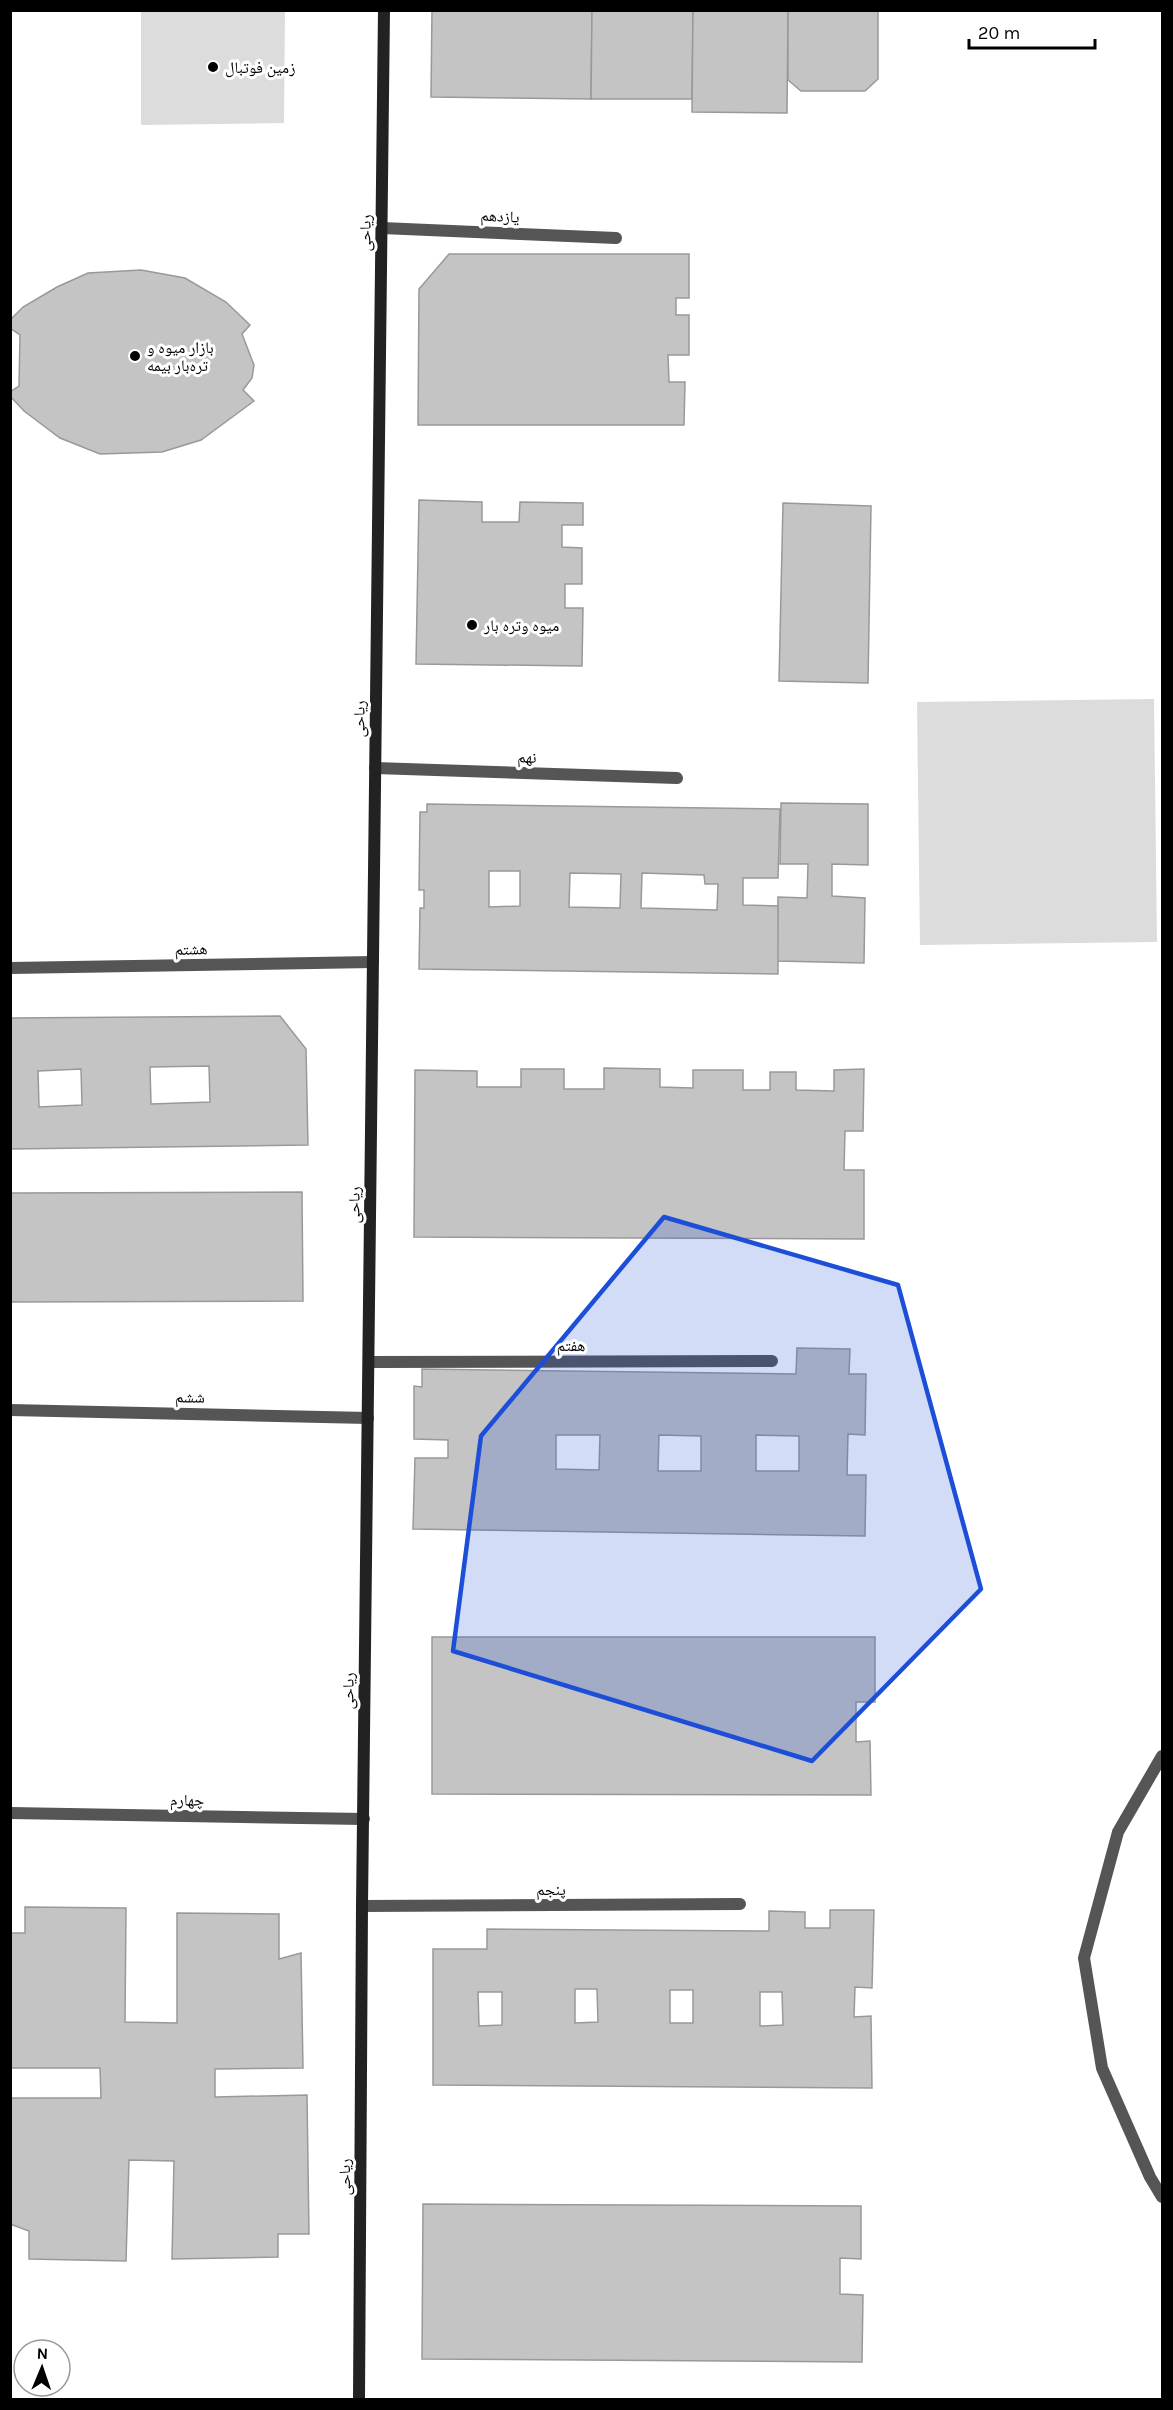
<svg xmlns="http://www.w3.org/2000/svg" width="1173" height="2410" font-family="Karla,'Noto Naskh Arabic',sans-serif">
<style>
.green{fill:#dcdcdc}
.building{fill:#c4c4c4;stroke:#999;stroke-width:1.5;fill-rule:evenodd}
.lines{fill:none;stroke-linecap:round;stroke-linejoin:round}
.street{stroke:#555;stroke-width:12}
.secondary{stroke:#222;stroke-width:12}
.marked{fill:#1d4ed8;fill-opacity:0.2;stroke:#1d4ed8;stroke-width:4.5;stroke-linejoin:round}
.poi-dot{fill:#000;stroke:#fff;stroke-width:2}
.labels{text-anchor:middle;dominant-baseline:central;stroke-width:6;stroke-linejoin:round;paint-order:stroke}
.poi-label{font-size:16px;fill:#000;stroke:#fff;text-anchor:start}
.street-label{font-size:16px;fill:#000;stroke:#fff}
</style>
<rect width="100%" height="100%" fill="#fff"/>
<!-- green -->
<g class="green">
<polygon points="141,11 285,11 284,123 141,125"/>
<polygon points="1154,699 1157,942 920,945 917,702"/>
</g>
<!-- building -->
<g class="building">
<polygon points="432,10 592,10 591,99 431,97"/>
<polygon points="592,10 693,10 692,99 591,99"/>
<polygon points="693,10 788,10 787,113 692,112"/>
<polygon points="788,10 878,10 878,79 865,91 801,91 788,80"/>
<polygon points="449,254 689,254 689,298 676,298 676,315 689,315 689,355 668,355 669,382 685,382 684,425 418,425 419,289"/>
<polygon points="141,270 185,278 226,302 250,325 242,334 254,365 252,378 243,390 254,401 201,440 162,452 100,454 60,438 24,411 10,396 10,392 19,386 20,335 10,328 10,320 23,307 57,287 88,273"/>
<polygon points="419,500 482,502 482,522 519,522 520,502 583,503 583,525 562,525 562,547 582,548 582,584 565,584 565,608 583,608 582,666 416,664"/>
<polygon points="783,503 871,506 868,683 779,681"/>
<polygon points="781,803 868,804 868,865 832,864 832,896 865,898 864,963 777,961 778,897 807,898 808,864 780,864"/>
<path d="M427 804 780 809 778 878H743V905L778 906V974L419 969 420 908H424V890H419L420 812H427ZM489 871H520V906L489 907ZM570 873 621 874 620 908 569 907ZM642 873 704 875 705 884H718L717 910 641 908Z"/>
<path d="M280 1016 306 1049 308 1145 10 1149V1018ZM209 1066 210 1102 151 1104 150 1067ZM81 1069 82 1105 39 1107 38 1071Z"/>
<polygon points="604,1068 660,1069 660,1087 693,1088 693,1070 743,1070 743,1090 770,1090 770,1072 796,1072 796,1090 834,1091 834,1070 864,1069 863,1131 845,1131 844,1170 864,1170 864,1239 414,1237 415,1070 477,1071 477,1087 521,1087 521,1069 564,1069 564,1089 604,1089"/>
<polygon points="302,1192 303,1301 10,1302 10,1193"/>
<path d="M797 1348 850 1349 849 1374H866L865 1435 848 1434 847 1475H866L865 1536 413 1529 415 1458H448V1440L414 1439V1386L422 1387V1369L796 1374ZM556 1435H600L599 1470 556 1469ZM659 1435 701 1436V1471H658ZM756 1435 799 1436V1471H756Z"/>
<polygon points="432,1637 875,1637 875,1702 856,1702 856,1742 870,1741 871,1795 432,1794"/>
<polygon points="25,1907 126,1908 125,2022 177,2023 177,1913 279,1914 279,1959 301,1953 303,2068 215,2069 215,2097 307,2095 309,2234 278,2234 278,2257 172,2259 174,2161 129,2160 126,2261 29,2259 29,2231 10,2224 10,2098 101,2098 100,2068 10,2068 10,1933 25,1933"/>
<path d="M830 1910H874L872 1988 855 1987 854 2017 871 2016 872 2088 433 2085V1949H487V1929L769 1931V1911L805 1912V1928H830ZM575 1989H597L598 2022 575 2023ZM670 1990H693V2023H670ZM478 1992H502V2025L479 2026ZM760 1992H782L783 2025 760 2026Z"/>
<polygon points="423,2204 861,2206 861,2259 840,2258 840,2294 863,2295 862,2362 422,2359"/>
</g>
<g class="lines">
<!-- street -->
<g class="street">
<polyline points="382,228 616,238"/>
<polyline points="375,768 677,778"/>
<polyline points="10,968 373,962"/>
<polyline points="369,1362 772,1361"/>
<polyline points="10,1410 368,1418"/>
<polyline points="1162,1756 1118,1832 1084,1958 1102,2068 1150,2177 1162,2197"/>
<polyline points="10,1813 364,1819"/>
<polyline points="362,1906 740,1904"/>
</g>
<!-- secondary -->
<polyline class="secondary" points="359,2400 362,1906 384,10"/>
</g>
<!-- marked area -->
<path class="marked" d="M664 1217 898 1285 981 1589 812 1761 453 1651 481 1436Z"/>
<!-- markers -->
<g class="poi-dot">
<circle cx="213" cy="67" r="6"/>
<circle cx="135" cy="356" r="6"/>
<circle cx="472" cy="625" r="6"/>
</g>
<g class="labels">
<!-- poi labels -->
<g class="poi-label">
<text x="225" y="67">زمین فوتبال</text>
<text x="147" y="347">بازار میوه و<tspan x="147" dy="18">تره‌بار بیمه</tspan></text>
<text x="484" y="625">میوه وتره بار</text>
</g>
<!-- street labels -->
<g class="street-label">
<text transform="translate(500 216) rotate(3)">یازدهم</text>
<text transform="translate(365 233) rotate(-89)">ریاحی</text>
<text transform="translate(359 719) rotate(-89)">ریاحی</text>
<text transform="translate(527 757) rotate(2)">نهم</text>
<text transform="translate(191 949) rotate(-1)">هشتم</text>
<text transform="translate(354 1205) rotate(-89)">ریاحی</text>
<text x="571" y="1345">هفتم</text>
<text transform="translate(190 1397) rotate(1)">ششم</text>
<text transform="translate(348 1691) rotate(-89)">ریاحی</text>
<text transform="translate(187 1800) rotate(1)">چهارم</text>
<text x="551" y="1889">پنجم</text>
<text transform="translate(344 2177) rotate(-90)">ریاحی</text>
</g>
</g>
<!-- border -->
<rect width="1173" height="2410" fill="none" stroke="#000000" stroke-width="24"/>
<!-- north arrow -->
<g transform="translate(42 2368) rotate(2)"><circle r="28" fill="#ffffff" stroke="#999999" stroke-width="1.5"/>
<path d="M0-4.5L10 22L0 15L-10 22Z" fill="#000000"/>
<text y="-9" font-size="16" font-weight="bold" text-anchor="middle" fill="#000000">N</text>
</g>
<!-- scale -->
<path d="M969 39v9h126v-9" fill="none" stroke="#000000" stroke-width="3"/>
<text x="978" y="39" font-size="18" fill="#000000" stroke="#ffffff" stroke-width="4.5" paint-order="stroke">20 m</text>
</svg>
